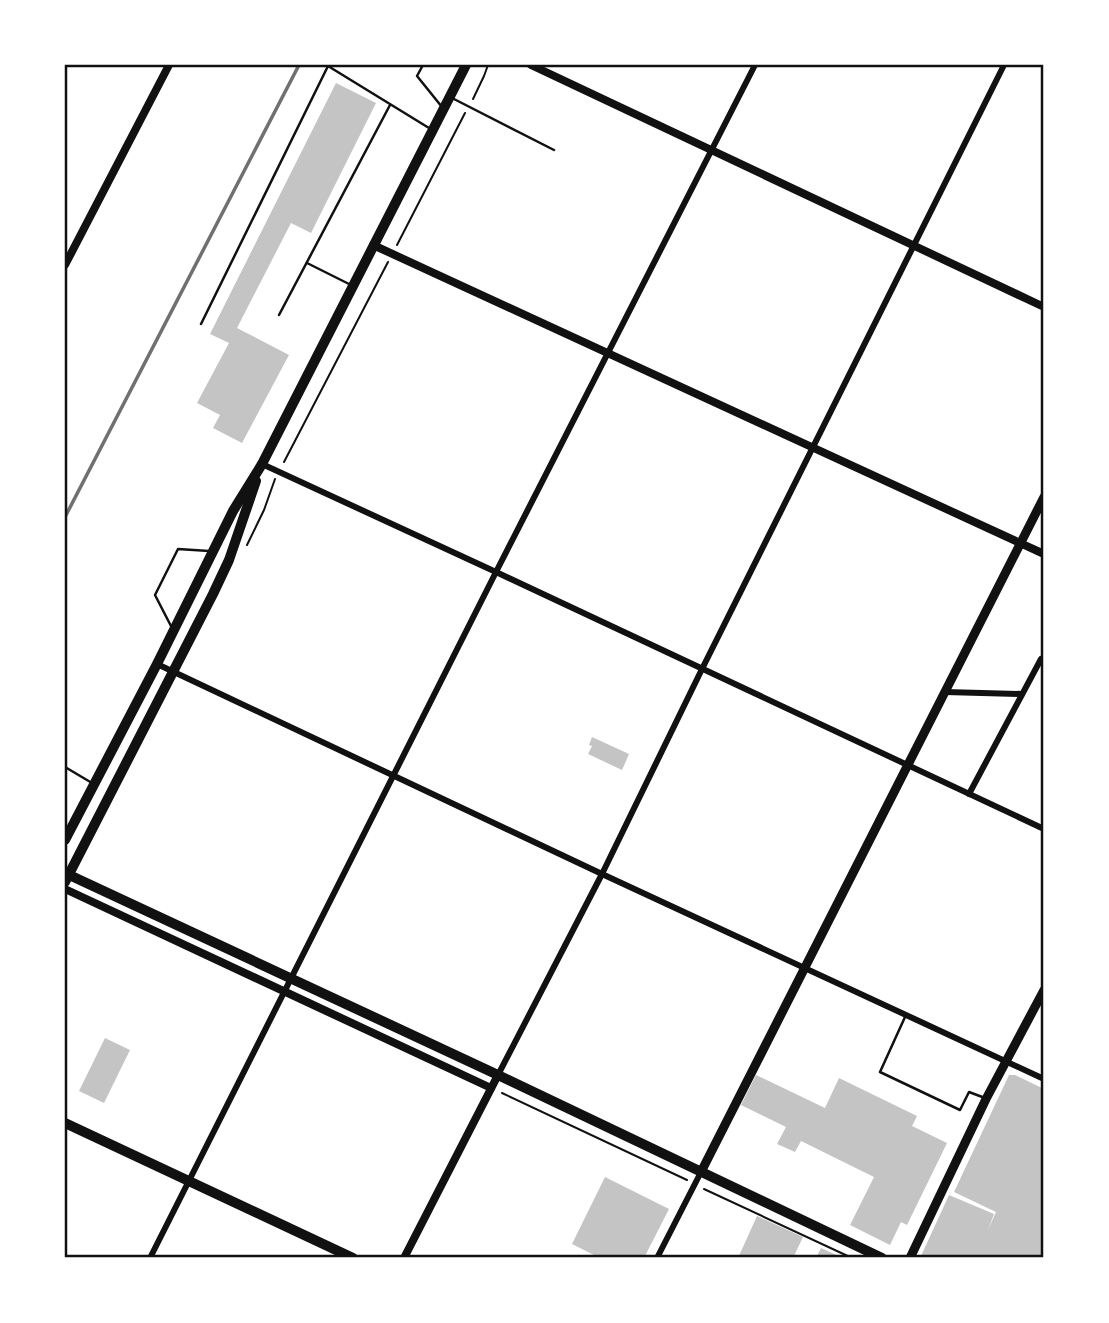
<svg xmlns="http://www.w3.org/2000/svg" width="1109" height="1323" font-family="'Times New Roman',serif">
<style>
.building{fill:#c4c4c4}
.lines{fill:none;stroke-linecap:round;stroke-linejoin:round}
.path{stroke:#111;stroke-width:2}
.service{stroke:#111;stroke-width:2.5}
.minor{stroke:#111;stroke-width:6}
.tertiary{stroke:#111;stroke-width:8}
.secondary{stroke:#111;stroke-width:9}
.primary{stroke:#111;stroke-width:10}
.rail{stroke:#707070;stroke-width:3.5}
.neatline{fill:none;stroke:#111;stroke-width:2.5}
</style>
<rect width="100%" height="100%" fill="#fff"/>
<!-- building -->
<g class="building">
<polygon points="336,83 376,103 311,233 291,223 237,328 289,355 242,443 213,428 220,415 197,403 229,343 210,334"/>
<polygon points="592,737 629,754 622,770 588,754 592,746 589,745"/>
<polygon points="105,1038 130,1050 104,1103 79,1091"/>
<polygon points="756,1075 825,1108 839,1078 917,1116 912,1126 947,1143 907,1225 901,1222 890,1245 850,1225 874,1177 801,1141 795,1152 777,1144 786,1127 741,1105"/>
<polygon points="1009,1075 1015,1075 1044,1089 1044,1225 1041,1233 1044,1234 1044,1258 925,1258 921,1256 949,1195 994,1214 988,1230 996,1212 954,1192"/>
<polygon points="605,1177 669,1209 644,1258 600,1258 572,1244"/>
<polygon points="757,1216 803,1237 793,1258 738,1258"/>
<polygon points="821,1248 843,1258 816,1258"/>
</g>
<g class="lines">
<!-- path -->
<g class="path">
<polyline points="473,99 484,76 488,65"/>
<polyline points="397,245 465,113"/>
<polyline points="284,462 388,262"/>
<polyline points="247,545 264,510 275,479"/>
<polyline points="502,1093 687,1180"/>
<polyline points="704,1189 852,1258"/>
</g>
<!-- service -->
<g class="service">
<polyline points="423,65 417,76 442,107"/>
<polyline points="452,98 554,150"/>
<polyline points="307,263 351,285"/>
<polyline points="279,315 390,105"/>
<polyline points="201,324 328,66 429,128"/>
<polyline points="172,628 155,595 178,549 209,551"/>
<polyline points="65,767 92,783"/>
<polyline points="905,1017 880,1072 960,1110 969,1092 985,1098"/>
</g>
<!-- minor -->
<g class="minor">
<polyline points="262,464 496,572 1044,829"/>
<polyline points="157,664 602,874 1044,1079"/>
<polyline points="945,692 1022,694"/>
<polyline points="969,794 1041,659"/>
<polyline points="498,1075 602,874 702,669 1004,65"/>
<polyline points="150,1258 496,572 755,65"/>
<polyline points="657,1258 701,1172"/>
</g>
<!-- tertiary -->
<g class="tertiary">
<polyline points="531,65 1044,307"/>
<polyline points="373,245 1044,554"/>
<polyline points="65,265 169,65"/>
<polyline points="65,889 491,1088"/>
<polyline points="404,1258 498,1075"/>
</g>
<!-- secondary -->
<g class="secondary">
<polyline points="701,1172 1044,497"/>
<polyline points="910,1258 986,1099 1044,990"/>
</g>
<!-- primary -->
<g class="primary">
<polyline points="65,840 157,664 233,511 262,464 466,65"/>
<polyline points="65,873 498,1075 882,1258"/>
<polyline points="65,882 213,594 229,560 256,481"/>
<polyline points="65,1123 353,1258"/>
</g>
<!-- rail -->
<polyline class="rail" points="65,517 299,65"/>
</g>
<!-- border -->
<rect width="1109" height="1323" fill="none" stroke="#ffffff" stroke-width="133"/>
<rect x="66" y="66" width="976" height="1190" class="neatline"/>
</svg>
